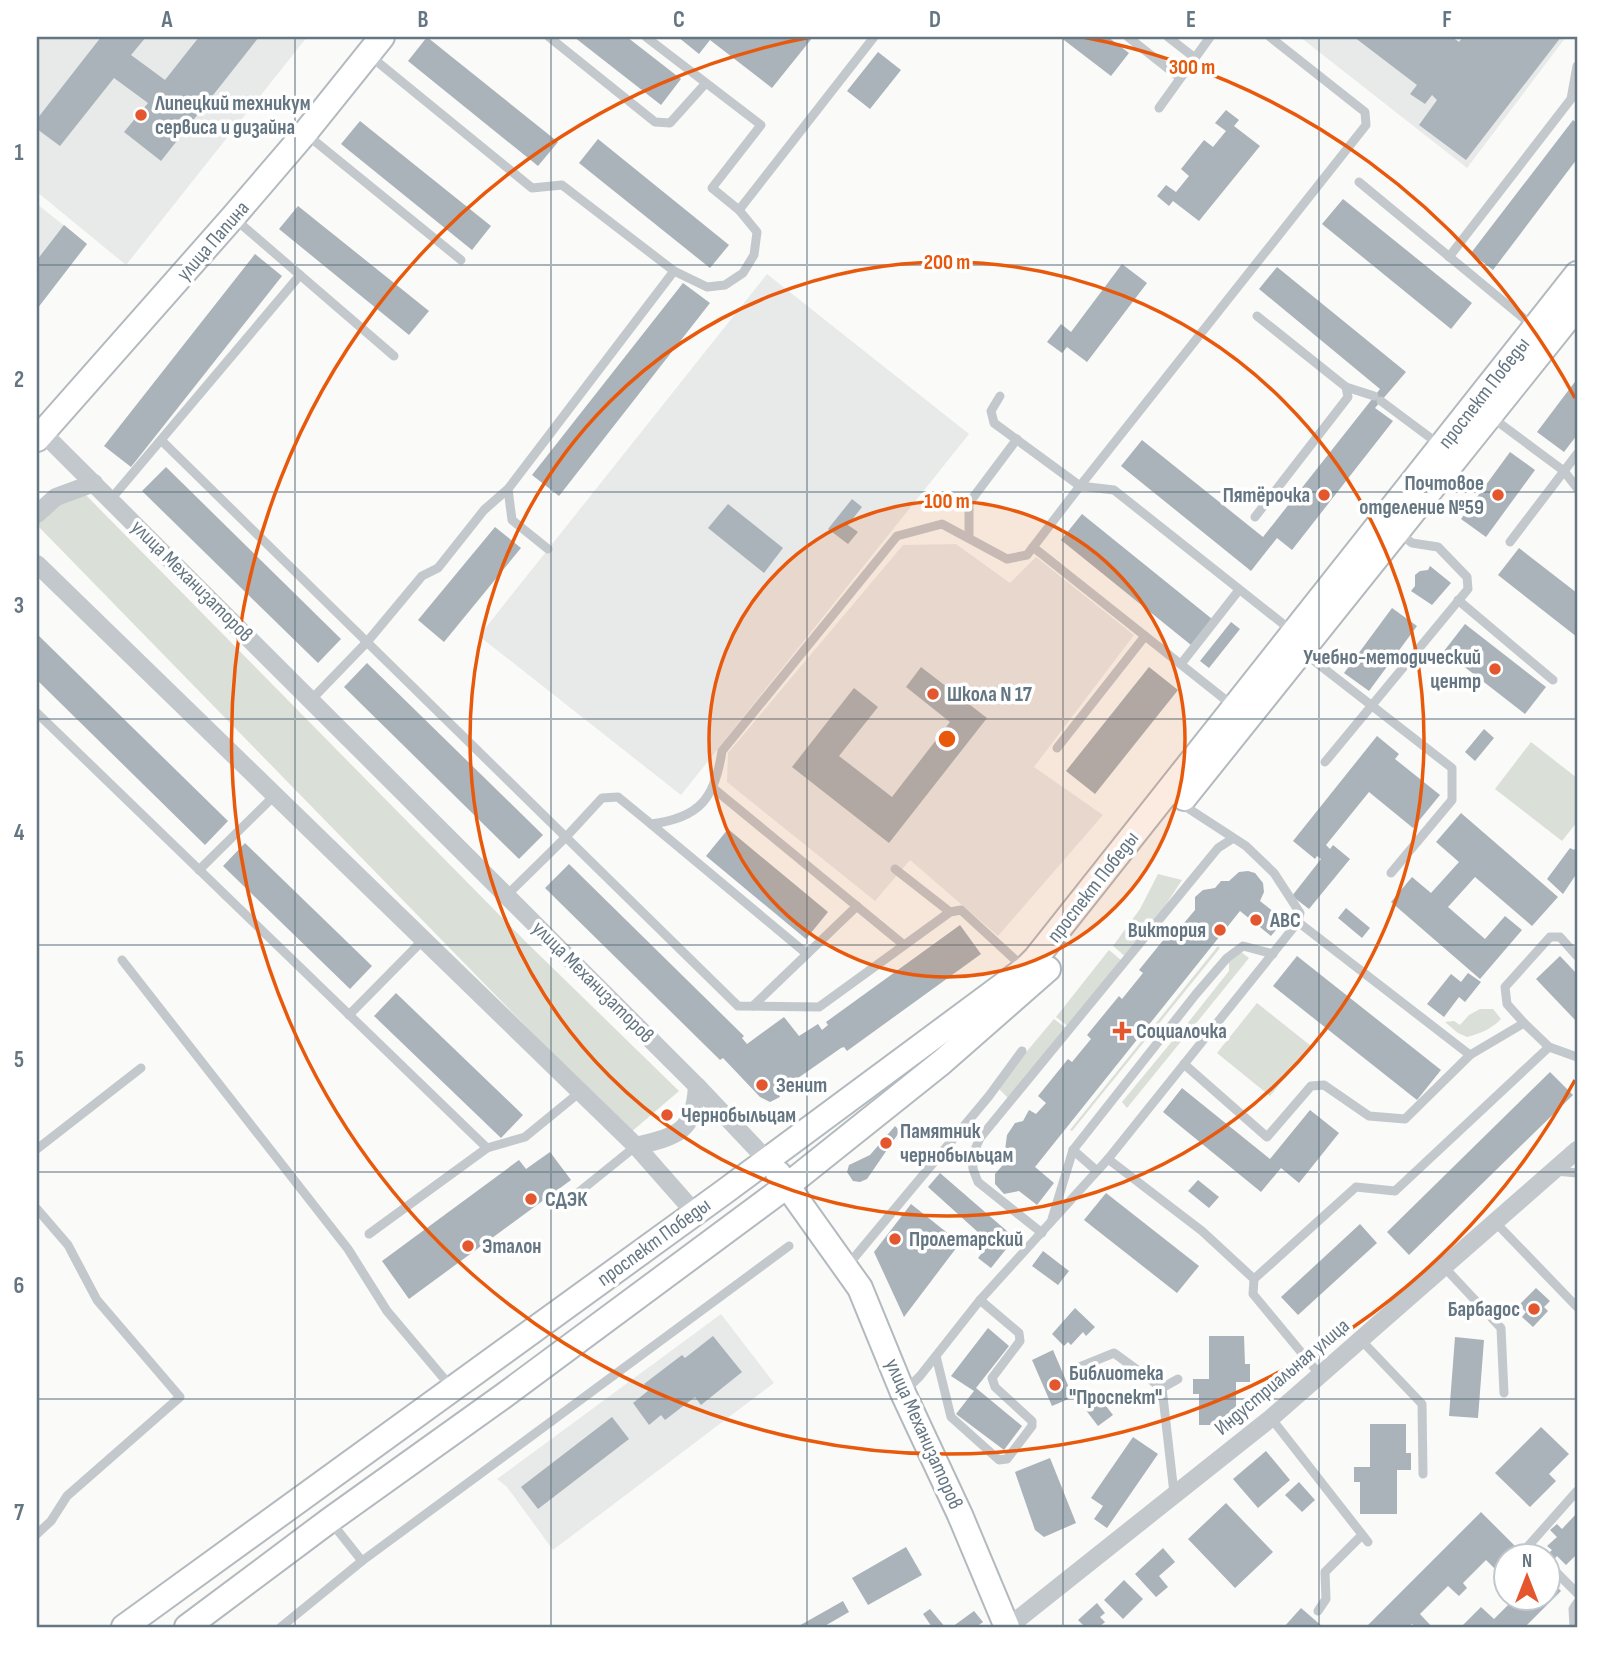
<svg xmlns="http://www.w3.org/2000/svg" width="1614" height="1664" font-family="'Sofia Sans Condensed',sans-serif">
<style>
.built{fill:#e8e9e9}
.green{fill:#dadfd7}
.building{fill:#aab3b9}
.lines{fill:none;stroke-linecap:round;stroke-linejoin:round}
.secondary-casing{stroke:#b3babf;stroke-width:28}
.lane{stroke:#c3c8cc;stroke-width:9}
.street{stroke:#c3c8cc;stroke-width:18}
.secondary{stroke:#fff;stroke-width:24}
.grid{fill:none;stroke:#657683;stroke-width:2;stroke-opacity:0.55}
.ring{fill:none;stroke:#e8590c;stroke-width:3.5}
.poi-dot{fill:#e4572e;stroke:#fff;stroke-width:2.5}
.labels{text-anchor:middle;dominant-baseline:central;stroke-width:7;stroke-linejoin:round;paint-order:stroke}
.poi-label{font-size:21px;font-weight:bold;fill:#657683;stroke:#fff;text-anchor:start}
.street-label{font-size:21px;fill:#657683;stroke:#fff}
.centre{fill:#e8590c;stroke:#fff;stroke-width:3.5}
.ring-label{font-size:21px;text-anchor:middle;font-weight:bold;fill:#e8590c;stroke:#fff;stroke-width:7;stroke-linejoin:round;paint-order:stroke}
.neatline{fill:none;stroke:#657683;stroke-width:2.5}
.grid-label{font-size:23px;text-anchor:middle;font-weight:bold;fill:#657683}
</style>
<rect width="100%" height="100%" fill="#fafaf8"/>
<!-- built -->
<g class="built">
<polygon points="37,37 307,37 126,265 37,192"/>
<polygon points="1300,37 1566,37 1467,168"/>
<polygon points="37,204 87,244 37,309"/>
<polygon points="767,274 969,434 681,795 479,636"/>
<polygon points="956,544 1010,583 1036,557 1134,635 1034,767 1103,815 998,936 910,860 875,901 727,782 728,753 903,545"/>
<polygon points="721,1314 774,1383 553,1550 507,1487 497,1479"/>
</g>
<!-- green -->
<g class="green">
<polygon points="74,483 526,942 679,1091 630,1133 37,525 37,518"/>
<polygon points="1531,742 1577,778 1577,822 1562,841 1495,789"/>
<polygon points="1158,874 1182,880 1157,918 1126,957 1113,946 1140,909"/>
<polygon points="1218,946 1220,948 1072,1131 1070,1130"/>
<polygon points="1109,950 1122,961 1069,1027 1056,1017"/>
<polygon points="1241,952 1249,958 1189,1032 1183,1029 1229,971 1229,961"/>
<polygon points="1257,1003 1311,1046 1270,1096 1217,1053"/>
<path d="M1480 1009H1493L1501 1019C1492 1029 1479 1034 1467 1037L1458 1033 1445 1022 1454 1021 1460 1025 1469 1015Z"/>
<polygon points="1054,1019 1067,1029 1009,1099 997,1087"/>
<polygon points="1178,1034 1183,1039 1127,1108 1122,1102"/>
</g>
<!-- building -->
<g class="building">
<polygon points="101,37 146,37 131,55 165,80 199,37 259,37 161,161 124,132 148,103 114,78 60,146 37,129 37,119"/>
<polygon points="427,37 558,142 538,166 408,61"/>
<polygon points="574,37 627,37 681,79 661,105"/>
<polygon points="678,37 813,37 772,88 710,40 699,54"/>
<polygon points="1060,37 1108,37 1129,53 1111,76"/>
<polygon points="1354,37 1452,37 1459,42 1463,37 1561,37 1466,160 1419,125 1437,100 1432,95 1425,104 1410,94 1417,85"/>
<polygon points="878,52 901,70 870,109 847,91"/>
<polygon points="1226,110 1239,120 1234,126 1260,146 1199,221 1173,201 1169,206 1157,196 1166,185 1176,192 1189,176 1181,169 1204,140 1213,147 1226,131 1215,123"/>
<polygon points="1573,120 1577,123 1577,159 1493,270 1471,253"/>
<polygon points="360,121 491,226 472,250 341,144"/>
<polygon points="598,139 729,245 710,268 579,163"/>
<polygon points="1343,199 1472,303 1451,329 1322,224"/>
<polygon points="298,206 429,311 409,335 279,229"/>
<polygon points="64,225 87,244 37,309 37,260"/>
<polygon points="255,254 282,276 131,467 104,446"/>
<polygon points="1122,264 1147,283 1087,362 1067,347 1062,353 1047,342 1061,324 1071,332"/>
<polygon points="1277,267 1406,372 1375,408 1393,421 1292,550 1277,538 1251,571 1121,466 1142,440 1263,537 1380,389 1259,289"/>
<polygon points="683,283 710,303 559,496 532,475"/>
<polygon points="1577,379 1577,435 1564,452 1537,432"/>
<polygon points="1510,452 1535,470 1486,537 1461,519"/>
<polygon points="166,467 341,639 318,663 142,491"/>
<polygon points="852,499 862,507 848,525 858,532 848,544 828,529"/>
<polygon points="728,504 783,548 764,573 708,528"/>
<polygon points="1082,514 1212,619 1191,645 1061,540"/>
<polygon points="495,527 521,548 444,642 418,620"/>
<polygon points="1519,548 1577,593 1577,637 1498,575"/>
<polygon points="1430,566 1451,583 1432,605 1411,591 1415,586 1415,575 1420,571 1428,570"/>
<polygon points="1392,608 1417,626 1369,691 1344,673"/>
<polygon points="1231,622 1240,629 1209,668 1200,661"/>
<polygon points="1465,624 1546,687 1525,714 1444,651"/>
<polygon points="37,634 228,821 205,845 37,680"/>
<polygon points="367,663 543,835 519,859 344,687"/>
<polygon points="921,667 987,718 889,843 792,767 854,688 878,707 839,756 892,797 950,722 906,687"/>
<polygon points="1149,667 1178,690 1095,794 1066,771"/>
<polygon points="1484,729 1494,738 1475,761 1465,752"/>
<polygon points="1377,736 1399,754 1395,759 1440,795 1413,828 1369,792 1326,845 1330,849 1333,845 1350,859 1309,909 1292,896 1321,859 1317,856 1315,859 1293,841"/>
<polygon points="1461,813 1558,897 1532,926 1475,877 1448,907 1485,939 1505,916 1522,930 1480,979 1391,902 1412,877 1431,893 1459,862 1436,842"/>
<polygon points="728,829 828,912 806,939 706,856"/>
<polygon points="245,843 372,966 350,989 223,866"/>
<polygon points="1577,846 1577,873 1563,894 1547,879 1570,848 1574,850"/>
<polygon points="569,864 744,1036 742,1038 747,1044 784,1017 799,1036 818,1024 822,1030 828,1025 826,1022 960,925 981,954 847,1051 844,1047 841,1048 778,1092 780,1097 770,1102 760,1097 723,1058 720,1060 545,888"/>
<polygon points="1248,871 1255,873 1263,883 1264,892 1260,901 1284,920 1271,936 1240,911 1035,1167 1054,1183 1037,1205 1019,1191 1004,1194 995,1184 995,1174 1002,1166 1001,1155 1005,1150 1007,1135 1015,1123 1023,1121 1029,1110 1036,1114 1046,1103 1038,1096 1068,1059 1072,1062 1091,1039 1087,1035 1119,996 1122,999 1143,973 1139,970 1169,933 1173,936 1195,910 1195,897 1203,890 1215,888 1221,881 1229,881 1239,872"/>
<polygon points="1346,908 1370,928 1362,938 1338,918"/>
<polygon points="1297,956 1441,1070 1417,1100 1273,986"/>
<polygon points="1560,956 1577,974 1577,1022 1536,979"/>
<polygon points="1468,973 1481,982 1465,1002 1459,997 1444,1017 1427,1004 1451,974 1461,982"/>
<polygon points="396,993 523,1115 501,1138 374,1016"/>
<polygon points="1550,1072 1573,1095 1409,1255 1387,1232"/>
<polygon points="1182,1088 1270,1159 1310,1110 1339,1133 1299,1183 1281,1168 1261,1192 1163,1112"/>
<polygon points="895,1126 900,1131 867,1179 860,1182 853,1181 847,1172 849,1165 870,1155"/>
<polygon points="550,1152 571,1180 409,1299 382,1261 519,1160 526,1169"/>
<polygon points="940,1173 1015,1238 991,1268 978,1258 990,1243 928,1187"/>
<polygon points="1198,1180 1219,1197 1209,1208 1188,1191"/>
<polygon points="1106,1193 1199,1266 1177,1293 1084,1220"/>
<polygon points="911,1204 960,1243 904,1317 874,1252"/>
<polygon points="1360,1224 1377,1243 1298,1315 1281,1297"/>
<polygon points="1043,1251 1069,1271 1058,1285 1032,1266"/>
<polygon points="1536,1288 1550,1301 1544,1307 1548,1311 1533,1327 1522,1317 1526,1312 1519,1305"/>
<polygon points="1075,1308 1095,1327 1086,1336 1083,1332 1071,1345 1068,1342 1064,1346 1052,1334"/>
<polygon points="988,1328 1009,1346 976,1388 1022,1426 1004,1450 956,1414 974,1391 951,1376"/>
<polygon points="713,1336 742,1372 701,1405 695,1397 665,1420 661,1415 649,1425 633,1403 649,1390 644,1384 682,1355 685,1358"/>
<polygon points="1209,1336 1244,1336 1245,1364 1250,1364 1250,1382 1236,1382 1236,1425 1199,1425 1199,1394 1193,1394 1193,1379 1209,1379"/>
<polygon points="1455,1337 1484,1340 1478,1418 1449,1416"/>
<polygon points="1053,1350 1073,1397 1052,1406 1032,1360"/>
<polygon points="1099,1397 1113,1415 1098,1426 1085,1409"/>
<polygon points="612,1417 629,1439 538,1509 521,1487"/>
<polygon points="1370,1424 1406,1424 1406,1453 1411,1453 1411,1470 1397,1470 1397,1514 1360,1514 1360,1482 1354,1482 1354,1467 1370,1467"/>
<polygon points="1541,1427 1569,1454 1549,1474 1556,1481 1530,1507 1495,1473"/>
<polygon points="1133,1437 1158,1454 1107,1528 1094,1519 1103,1506 1091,1498"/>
<polygon points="1266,1451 1290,1480 1258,1508 1233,1479"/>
<polygon points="1050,1458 1076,1523 1044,1537 1035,1530 1015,1472"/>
<polygon points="1299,1482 1315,1500 1302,1512 1285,1495"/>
<polygon points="1226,1503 1273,1552 1235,1588 1188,1539"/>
<polygon points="1481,1512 1525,1556 1506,1556 1506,1580 1486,1560 1463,1583 1467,1588 1459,1596 1448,1586 1420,1614 1432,1627 1415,1627 1412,1624 1408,1627 1366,1627"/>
<polygon points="1577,1513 1577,1554 1566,1565 1557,1556 1548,1566 1548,1554 1552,1550 1547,1546 1557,1537 1550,1530 1557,1524 1562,1529"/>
<polygon points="906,1547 922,1575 868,1605 852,1578"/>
<polygon points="1163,1548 1175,1562 1159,1576 1168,1587 1156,1597 1135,1574"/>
<polygon points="1548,1577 1561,1591 1525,1627 1461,1627 1481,1607 1494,1619 1515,1598 1548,1598"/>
<polygon points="1124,1580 1143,1599 1123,1619 1104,1600"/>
<polygon points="843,1601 849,1612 823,1627 797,1627"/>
<polygon points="1097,1603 1105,1613 1100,1617 1105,1622 1099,1627 1085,1627 1078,1620"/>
<polygon points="1301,1608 1323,1627 1284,1627"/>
<polygon points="930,1609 945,1627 932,1627 923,1614"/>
<polygon points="974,1611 983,1622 976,1627 952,1627"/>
</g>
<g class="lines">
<defs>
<g id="secondary">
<polyline points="37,439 233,217 305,133 382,37"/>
<polyline points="1184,798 1577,307"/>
<polyline points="778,1173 860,1288 903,1393 960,1515 1007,1627"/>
<polyline points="124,1627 724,1192 1025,969 1036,958 1577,274"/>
<polyline points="187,1627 330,1520 502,1397 788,1185 942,1062 1048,969"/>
</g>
</defs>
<!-- secondary casing -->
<use href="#secondary" class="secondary-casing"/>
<!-- lane -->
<g class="lane">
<polyline points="549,37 655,122 670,123 705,84"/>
<polyline points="646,37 761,125 712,188 739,210 757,232 754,255 743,273 725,285 707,287 674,271"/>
<polyline points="1128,37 1180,78"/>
<polyline points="1168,37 1195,58"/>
<polyline points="1159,108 1210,37"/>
<polyline points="306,134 461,260"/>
<polyline points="1359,182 1533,326"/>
<polyline points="739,210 874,37"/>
<polyline points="235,219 394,356"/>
<polyline points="1449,257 1571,99 1577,66"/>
<polyline points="1346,387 1374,396"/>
<polyline points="1000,396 991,411 994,423 1080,486 1114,490 1292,631"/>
<polyline points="1381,401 1440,445"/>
<polyline points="1490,416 1564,471 1577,488"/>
<polyline points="161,440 738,1006 819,1007 950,912 961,910 1024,968"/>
<polyline points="508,489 512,520 548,549"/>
<polyline points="111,499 300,275"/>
<polyline points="1255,517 1348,397 1346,387 1257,316"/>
<polyline points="969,538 969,503 1017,439"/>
<polyline points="1510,542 1577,454"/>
<polyline points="1033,547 1232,705"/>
<polyline points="1458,600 1553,680"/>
<polyline points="1304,653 1452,768 1452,800 1391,873"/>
<polyline points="1181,664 1239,590"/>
<polyline points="311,700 367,642 422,576 438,568 484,510 508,489 674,271 562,185 532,188 369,55"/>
<polyline points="37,713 487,1148 525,1137 580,1092"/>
<polyline points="1057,748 1145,636"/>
<polyline points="1325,762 1468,589 1467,577 1438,547 1412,543 1398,532"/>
<polyline points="713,788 904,945"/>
<polyline points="651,824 807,954"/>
<polyline points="895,869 950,912"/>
<polyline points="199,870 275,795"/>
<path d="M507 895 566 837 602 798 618 797 651 824C700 818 715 798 722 751L897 536 942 524 1007 559 1027 555 1080 486 1366 125 1365 112 1270 37"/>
<polyline points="1298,922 1470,1055 1524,1023 1549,1047"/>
<polyline points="122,960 348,1249 387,1311 452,1388"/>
<polyline points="753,1006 857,906"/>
<polyline points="349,1015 424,939"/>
<polyline points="1524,1023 1507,1004 1505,987 1550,937 1560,937 1577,956"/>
<polyline points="1184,1064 1267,1137 1311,1086 1324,1085 1369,1116 1405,1119 1470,1055"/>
<polyline points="37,1149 141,1068"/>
<polyline points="1108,1159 1202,1231 1254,1279 1253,1294 1320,1375"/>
<polyline points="1097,1171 1073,1150 1196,994 1227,958 1243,946 1273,954"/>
<polyline points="1556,1171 1577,1173"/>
<polyline points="579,1192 636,1146"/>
<polyline points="37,1209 68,1245 97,1300 180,1397 67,1496 51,1521 37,1534"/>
<polyline points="1052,1219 1073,1150"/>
<polyline points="1496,1223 1577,1307"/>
<polyline points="1042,1233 978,1182 973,1169 972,1156 980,1138 1218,848 1232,839"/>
<polyline points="369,1234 487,1148"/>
<polyline points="848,1265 989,1096 1022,1051"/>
<polyline points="1445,1268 1501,1328 1504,1393"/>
<polyline points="1254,1279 1356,1187 1395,1191 1549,1047 1577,1057"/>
<polyline points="1361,1340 1422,1404 1423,1474"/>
<polyline points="936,1356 951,1417 999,1460 1007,1459 1032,1426 1032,1421 995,1387 992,1378 1020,1341 1019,1333 980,1300"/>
<polyline points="1072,1370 1114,1353 1162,1388 1174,1493"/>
<polyline points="1162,1388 1178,1379"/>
<polyline points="906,1390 920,1376 980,1300 1108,1159 1298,922 1300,913 1274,873 1246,846 1180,803"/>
<polyline points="1271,1418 1368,1542"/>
<polyline points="331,1522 362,1561 789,1246"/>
<polyline points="1529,1546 1539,1556"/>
<polyline points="1522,1553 1577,1491"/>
<polyline points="1548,1564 1577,1593"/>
<polyline points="1318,1611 1326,1599 1325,1572 1362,1535"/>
<polyline points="281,1627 362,1561"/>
<polyline points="1574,1627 1573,1609 1577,1603"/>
</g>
<!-- street -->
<g class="street">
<polyline points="37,427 697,1086 766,1159"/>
<polyline points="37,514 56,497 94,483"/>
<polyline points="37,564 636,1146 695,1213"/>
<path d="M636 1146C678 1136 694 1132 697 1086"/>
<polyline points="1008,1627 1271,1418 1577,1150"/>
</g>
<!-- secondary -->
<use href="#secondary" class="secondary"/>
</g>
<!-- grid -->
<path class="grid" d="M295 37V1627M551 37V1627M807 37V1627M1063 37V1627M1319 37V1627M37 265H1577M37 492H1577M37 719H1577M37 945H1577M37 1172H1577M37 1399H1577"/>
<!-- distance rings -->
<circle cx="947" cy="739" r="238" fill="#e8590c" fill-opacity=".12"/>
<g class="ring">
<circle cx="947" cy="739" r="238"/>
<circle cx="947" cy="739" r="477"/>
<path d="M1575 1080A715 715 0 1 1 811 37M1083 37A715 715 0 0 1 1575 398"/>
</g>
<!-- markers -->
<g class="poi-dot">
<circle cx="141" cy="115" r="7"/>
<circle cx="1324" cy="495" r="7"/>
<circle cx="1498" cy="495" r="7"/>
<circle cx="1495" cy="669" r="7"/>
<circle cx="933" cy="694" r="7"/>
<circle cx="1256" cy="920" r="7"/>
<circle cx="1220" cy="930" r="7"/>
<path d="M1118.5 1020.5h7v7h7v7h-7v7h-7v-7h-7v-7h7z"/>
<circle cx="762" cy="1085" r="7"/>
<circle cx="667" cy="1115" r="7"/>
<circle cx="886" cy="1143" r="7"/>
<circle cx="531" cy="1199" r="7"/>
<circle cx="895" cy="1239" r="7"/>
<circle cx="468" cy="1246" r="7"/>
<circle cx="1534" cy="1309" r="7"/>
<circle cx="1055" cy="1385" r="7"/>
</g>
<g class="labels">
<!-- poi labels -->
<g class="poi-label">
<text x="155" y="103">Липецкий техникум<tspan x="155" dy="24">сервиса и дизайна</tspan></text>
<text x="1484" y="483" text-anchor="end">Почтовое<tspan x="1484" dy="24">отделение №59</tspan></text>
<text x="1310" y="495" text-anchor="end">Пятёрочка</text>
<text x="1481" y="657" text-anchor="end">Учебно-методический<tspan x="1481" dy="24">центр</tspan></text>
<text x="947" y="694">Школа N 17</text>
<text x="1270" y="920">АВС</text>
<text x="1206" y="930" text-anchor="end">Виктория</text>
<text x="1136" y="1031">Социалочка</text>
<text x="776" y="1085">Зенит</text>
<text x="681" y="1115">Чернобыльцам</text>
<text x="900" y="1131">Памятник<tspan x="900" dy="24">чернобыльцам</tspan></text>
<text x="545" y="1199">СДЭК</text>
<text x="909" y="1239">Пролетарский</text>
<text x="482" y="1246">Эталон</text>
<text x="1520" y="1309" text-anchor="end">Барбадос</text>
<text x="1069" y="1373">Библиотека<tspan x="1069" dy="24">"Проспект"</tspan></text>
</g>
<!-- street labels -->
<g class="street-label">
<text transform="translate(213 241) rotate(-49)">улица Папина</text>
<text transform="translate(1484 393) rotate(-52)">проспект Победы</text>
<text transform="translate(192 581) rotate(45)">улица Механизаторов</text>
<text transform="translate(1093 887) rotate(-52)">проспект Победы</text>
<text transform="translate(593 982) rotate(45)">улица Механизаторов</text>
<text transform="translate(654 1242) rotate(-36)">проспект Победы</text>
<text transform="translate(1282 1377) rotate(-40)">Индустриальная улица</text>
<text transform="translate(924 1434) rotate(66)">улица Механизаторов</text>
</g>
</g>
<circle cx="947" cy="739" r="10" class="centre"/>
<g class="ring-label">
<text x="1192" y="74">300 m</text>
<text x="947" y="269">200 m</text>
<text x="947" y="508">100 m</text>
</g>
<!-- border -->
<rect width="1614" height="1664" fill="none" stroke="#ffffff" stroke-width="77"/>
<!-- north arrow -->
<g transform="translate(1527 1577)"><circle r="33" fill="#ffffff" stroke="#c1c8cd" stroke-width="2"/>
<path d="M0-5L12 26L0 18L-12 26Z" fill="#e4572e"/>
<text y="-10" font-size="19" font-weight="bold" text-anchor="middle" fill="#657683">N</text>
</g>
<rect x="38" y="38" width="1538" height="1588" class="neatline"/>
<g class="grid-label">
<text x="167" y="27">A</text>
<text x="423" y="27">B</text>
<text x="679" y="27">C</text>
<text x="935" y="27">D</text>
<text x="1191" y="27">E</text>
<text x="1447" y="27">F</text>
<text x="19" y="160">1</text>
<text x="19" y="387">2</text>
<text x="19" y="613">3</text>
<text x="19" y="840">4</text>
<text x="19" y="1067">5</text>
<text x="19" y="1293">6</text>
<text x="19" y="1520">7</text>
</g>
</svg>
